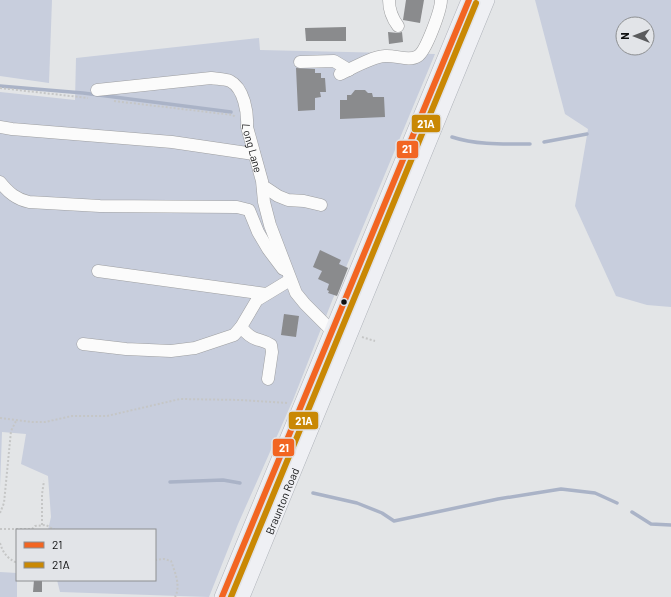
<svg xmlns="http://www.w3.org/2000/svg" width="671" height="597" font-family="Barlow,sans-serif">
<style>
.green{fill:#c8cedd;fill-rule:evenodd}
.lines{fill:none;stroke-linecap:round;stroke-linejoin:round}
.stream{stroke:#aab3c7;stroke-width:3.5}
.building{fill:#8a8b8d}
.minor-casing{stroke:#9e9fa1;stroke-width:13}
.major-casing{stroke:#afb3ba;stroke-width:16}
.path{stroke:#c5c6c6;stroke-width:2;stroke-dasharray:2 2;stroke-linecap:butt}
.minor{stroke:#fbfbfb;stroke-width:12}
.major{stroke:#eff0f4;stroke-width:15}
.bus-1-casing{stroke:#e2e4e8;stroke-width:9}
.bus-2-casing{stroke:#e2e4e8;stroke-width:9}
.bus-1{stroke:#f26522;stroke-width:6}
.bus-2{stroke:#c98804;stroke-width:6}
.bus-dot{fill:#101112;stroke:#e2e4e8;stroke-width:1.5}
.labels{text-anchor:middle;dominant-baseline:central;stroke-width:4;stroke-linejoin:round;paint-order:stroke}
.street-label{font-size:11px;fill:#101112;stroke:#e2e4e8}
.line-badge{stroke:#e2e4e8;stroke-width:1.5}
.badge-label{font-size:11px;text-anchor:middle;font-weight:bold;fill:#fff}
</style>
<rect width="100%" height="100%" fill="#e3e5e7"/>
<!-- green -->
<g class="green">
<polygon points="0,0 52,0 49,83 0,76"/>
<path d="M535 0H671V307L647 305 616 296 575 206 588 129 565 114ZM623 24H647V48H623Z"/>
<polygon points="259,38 260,50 435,54 332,301 293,400 238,524 209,597 60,592 57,580 155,580 155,530 48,530 51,517 48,476 21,464 26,434 2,432 0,488 0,92 75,100 76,58"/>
<polygon points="0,572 17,573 17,597 0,597"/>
</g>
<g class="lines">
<!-- stream -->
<g class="stream">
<polyline points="0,86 83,93 231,112"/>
<path d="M452 137C476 145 505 144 530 144"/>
<polyline points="544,142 587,134"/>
<polyline points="170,482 223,480 240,483"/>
<polyline points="313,493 357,503 382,513 394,521 498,499 561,489 595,493 617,503"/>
<polyline points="632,512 651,524 671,525"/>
</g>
</g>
<!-- building -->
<g class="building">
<polygon points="406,0 424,0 420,23 403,20"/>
<polygon points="346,27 346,41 306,41 305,28"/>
<polygon points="388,32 398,33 402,32 403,42 389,44"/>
<polygon points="296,68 315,69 315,73 321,73 321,78 325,78 326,92 320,92 321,97 315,98 315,110 298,111"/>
<polygon points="355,90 365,90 368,93 372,93 373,97 384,97 385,117 340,119 340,100 347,100 347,95 351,95"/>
<polygon points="320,250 341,260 339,264 348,268 337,296 328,293 329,291 327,290 329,284 318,279 322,271 313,267"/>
<polygon points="284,314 299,316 296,337 281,335"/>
<polygon points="34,580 42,580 42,592 33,592"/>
</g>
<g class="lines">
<defs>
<g id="minor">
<path d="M389 0C389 10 392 18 398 26"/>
<polyline points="300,62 334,61 349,70"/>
<path d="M340 74C353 68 371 57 385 56 396 55 409 62 418 56 426 51 441 10 441 0"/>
<path id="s1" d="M97 90 211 78C217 79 225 79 230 81 244 88 248 113 247 127L262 181 264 202 270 225 296 293 305 304 331 330 349 338"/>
<polyline points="0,127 12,129 172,142 254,154"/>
<path d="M0 182C9 193 16 199 29 202L100 206 237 207 249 210 258 232 268 249 283 269"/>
<polyline points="263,188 266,188 278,196 288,200 304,201 321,205"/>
<polyline points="98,271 266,294"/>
<path d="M241 327C245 332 250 337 256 339 262 341 265 341 271 345L272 352 268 379"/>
<polyline points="83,344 126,349 171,351 195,348 234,335 241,327 257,300 290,280"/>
</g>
<g id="major">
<polyline points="222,597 469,0"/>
<path id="s2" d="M242 597 487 0"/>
</g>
</defs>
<!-- minor casing -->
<use href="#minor" class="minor-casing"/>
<!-- major casing -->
<use href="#major" class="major-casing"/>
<!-- path -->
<g class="path">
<polyline points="0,88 88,98"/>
<polyline points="114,101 233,115 235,117"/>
<polyline points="362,337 375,341"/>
<polyline points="0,418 32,422 45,422 72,416 107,416 180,399 241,400 288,403"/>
<polyline points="0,513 4,503 11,431 16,421"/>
<polyline points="42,525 42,494 44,481"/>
<polyline points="0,529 32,529"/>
<polyline points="32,529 35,526 46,525 55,530"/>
<path d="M0 543C3 553 7 558 17 563"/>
<path d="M155 560 164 559 171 561C175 572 181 586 175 597"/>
</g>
<!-- minor -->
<use href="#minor" class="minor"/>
<!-- major -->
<use href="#major" class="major"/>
<defs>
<polyline id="bus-1" points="222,597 469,0"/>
<polyline id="bus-2" points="231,597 476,3"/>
</defs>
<!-- bus-1 casing -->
<use href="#bus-1" class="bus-1-casing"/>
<!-- bus-2 casing -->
<use href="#bus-2" class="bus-2-casing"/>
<!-- bus-1 -->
<use href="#bus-1" class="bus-1"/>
<!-- bus-2 -->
<use href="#bus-2" class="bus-2"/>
</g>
<!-- markers -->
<circle class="bus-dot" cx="344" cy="302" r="3.5"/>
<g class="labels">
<!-- street labels -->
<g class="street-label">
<text stroke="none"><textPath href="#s1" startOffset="207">Long Lane</textPath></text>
<text stroke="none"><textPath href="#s2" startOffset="104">Braunton Road</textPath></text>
</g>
</g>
<g class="line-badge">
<rect x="411" y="114" width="30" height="19" rx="4" fill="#c98804"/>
<rect x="396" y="140" width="23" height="19" rx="4" fill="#f26522"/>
<rect x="288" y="411" width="31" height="19" rx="4" fill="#c98804"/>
<rect x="272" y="438" width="23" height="19" rx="4" fill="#f26522"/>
</g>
<g class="badge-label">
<text x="426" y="128">21A</text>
<text x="407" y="153">21</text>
<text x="304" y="425">21A</text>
<text x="284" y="452">21</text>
</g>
<!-- legend -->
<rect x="16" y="529" width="140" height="52" fill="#e2e4e8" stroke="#8e9092"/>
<rect x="24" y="542" width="20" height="6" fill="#f26522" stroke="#8e9092"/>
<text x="52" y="549" font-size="12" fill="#101112">21</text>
<rect x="24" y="562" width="20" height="6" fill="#c98804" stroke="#8e9092"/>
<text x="52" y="569" font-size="12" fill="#101112">21A</text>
<!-- north arrow -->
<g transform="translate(635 36) rotate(270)"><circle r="19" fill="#e2e4e8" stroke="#8e9092"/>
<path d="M0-3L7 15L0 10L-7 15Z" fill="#5a5b5d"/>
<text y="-6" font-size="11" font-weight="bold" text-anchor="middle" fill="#101112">N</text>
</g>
</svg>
